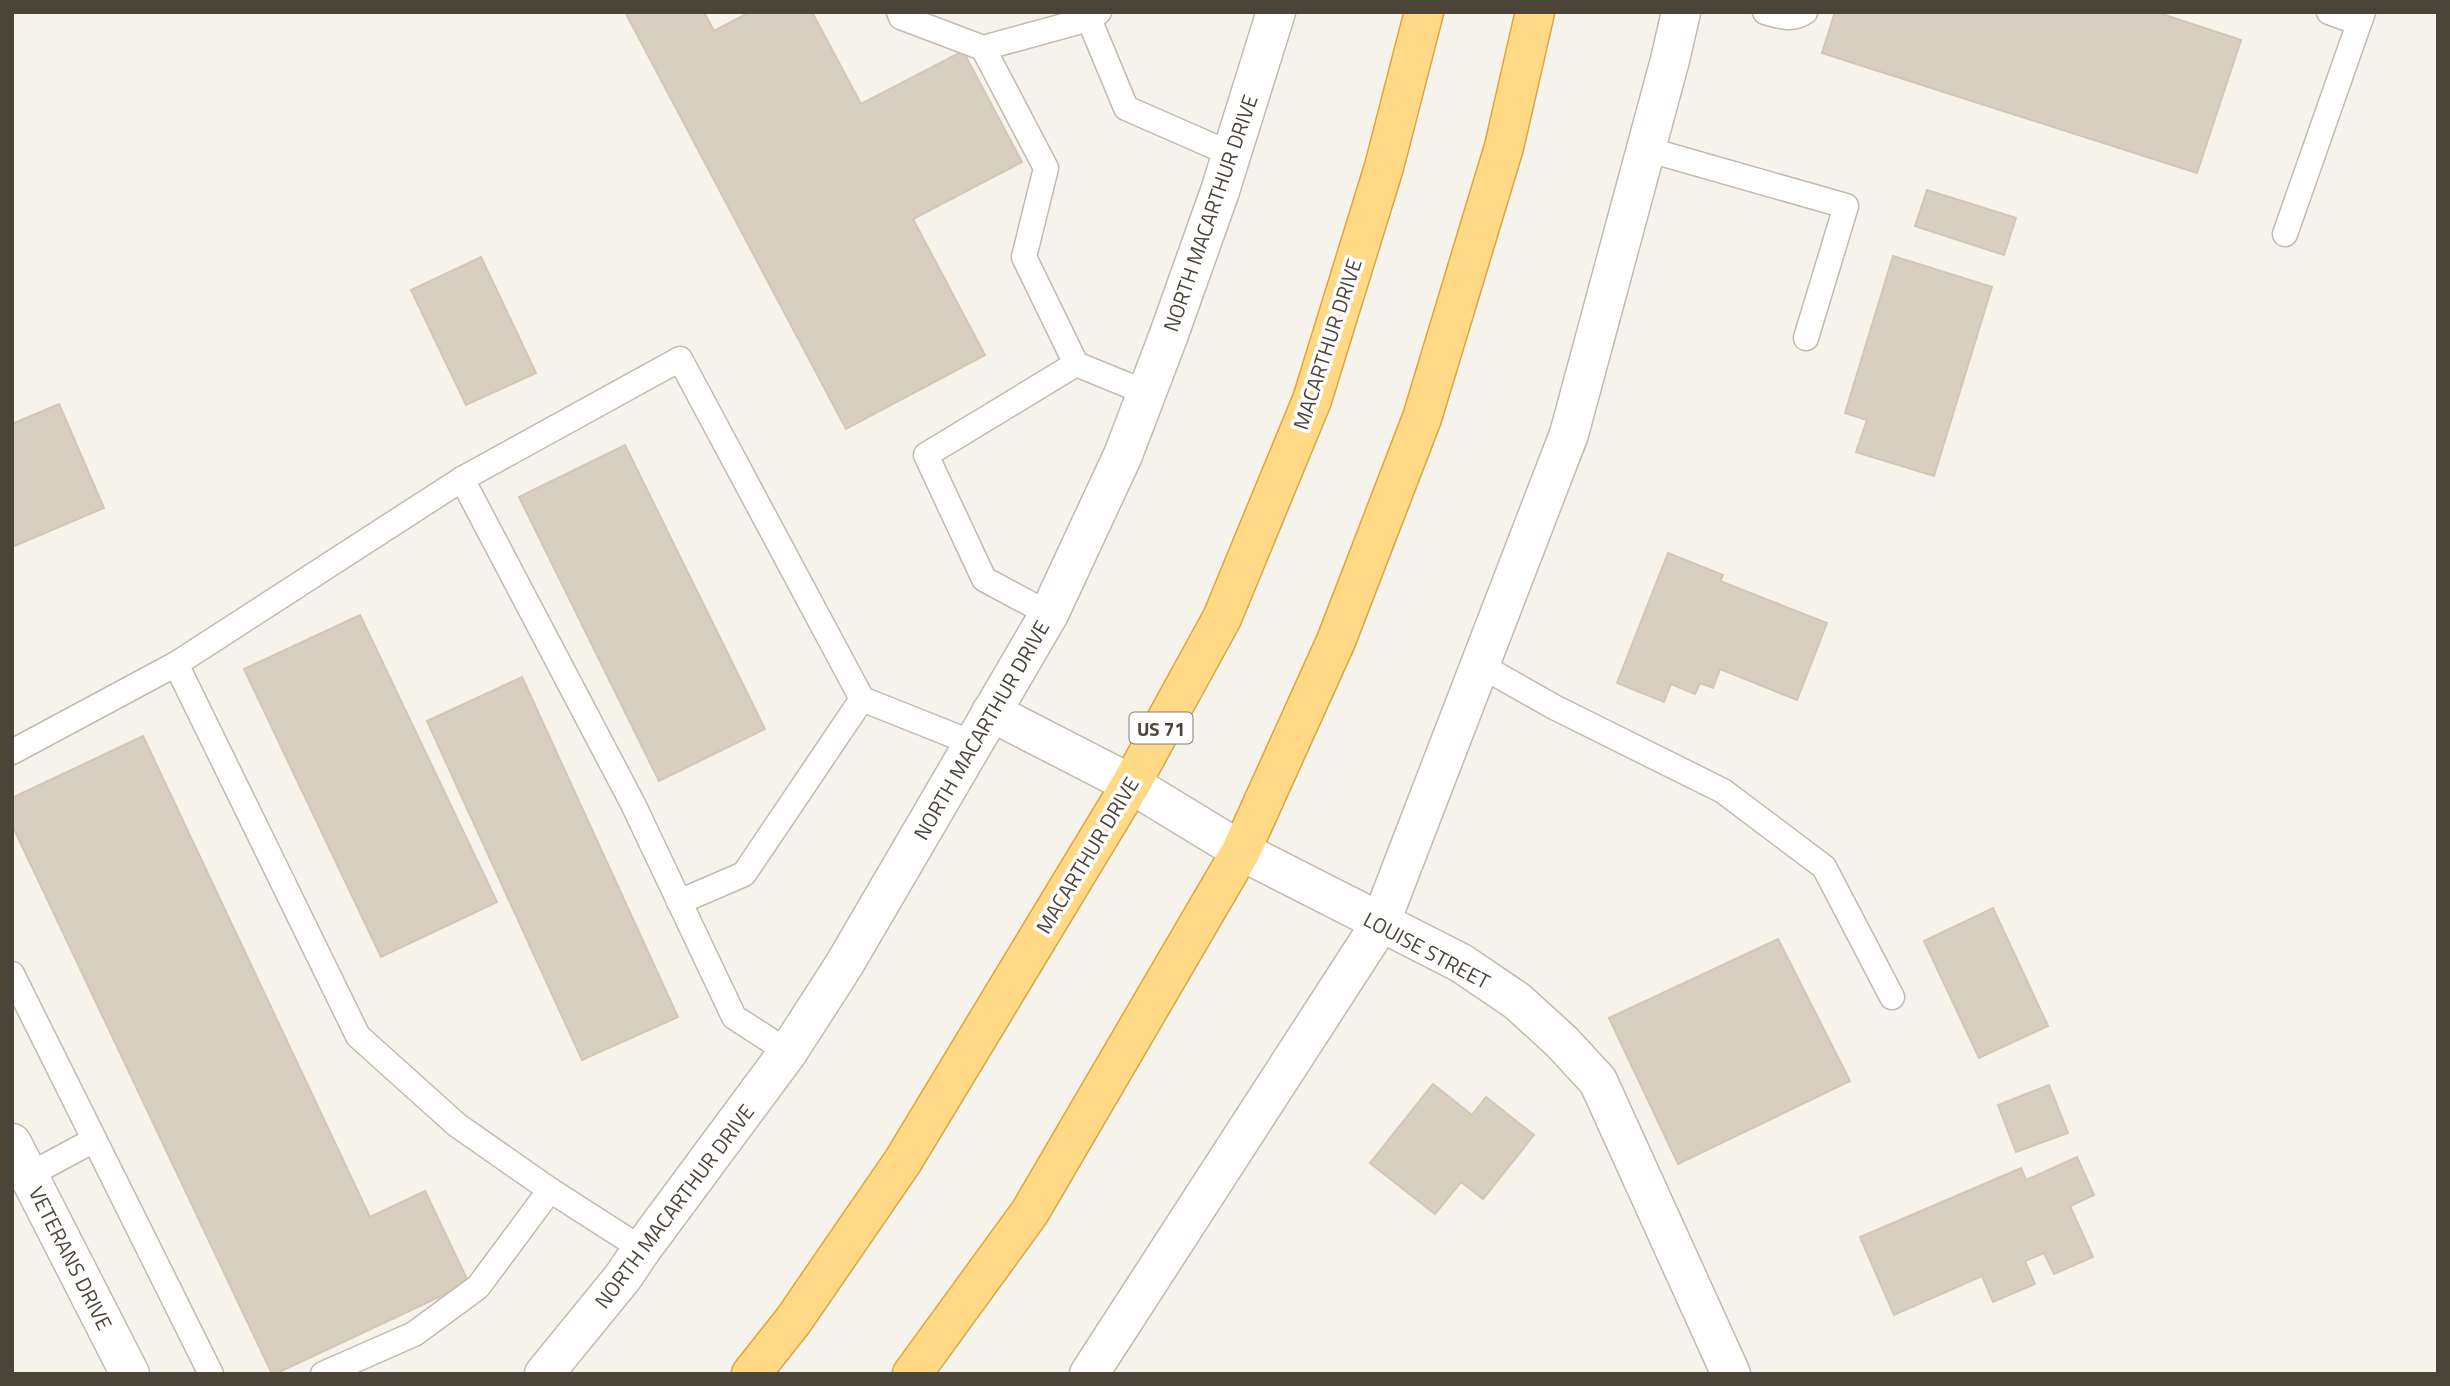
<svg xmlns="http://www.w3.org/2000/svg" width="2450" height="1386" font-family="'Titillium Web',sans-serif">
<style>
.building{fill:#d8cfc1;stroke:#d3c7b4;stroke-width:2}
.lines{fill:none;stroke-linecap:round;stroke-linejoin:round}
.service-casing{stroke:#c2bbae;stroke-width:27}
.minor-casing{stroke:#c2bbae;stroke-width:41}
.tertiary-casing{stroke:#c2bbae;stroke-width:41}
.trunk-casing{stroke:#e0a43c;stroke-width:41}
.service{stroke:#fff;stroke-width:24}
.minor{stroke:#fff;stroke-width:38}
.tertiary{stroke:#fff;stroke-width:38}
.trunk{stroke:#ffd985;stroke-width:38}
.labels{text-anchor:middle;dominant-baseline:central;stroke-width:7;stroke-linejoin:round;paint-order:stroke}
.shield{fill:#fff;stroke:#817c74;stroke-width:2}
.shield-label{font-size:19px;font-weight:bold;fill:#4b4439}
.street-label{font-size:21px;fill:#4b4439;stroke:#fff}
</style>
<rect width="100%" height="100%" fill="#f6f3ec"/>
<!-- building -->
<g class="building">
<polygon points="625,12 704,12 714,31 750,12 812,12 861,104 963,51 1022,162 913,219 985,355 846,429"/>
<polygon points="1835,12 2156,12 2241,40 2197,173 1822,53"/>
<polygon points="1927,190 2016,218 2004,255 1915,226"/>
<polygon points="1893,256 1992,287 1934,476 1856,452 1867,420 1845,413"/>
<polygon points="481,257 536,373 466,405 411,290"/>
<polygon points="59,404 104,508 12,547 12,424"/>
<polygon points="625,445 765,729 659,781 519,497"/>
<polygon points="1668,553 1723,575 1720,581 1827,623 1797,700 1720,669 1713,688 1700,683 1695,694 1671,684 1664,702 1617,683"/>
<polygon points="360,615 497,902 381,957 244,669"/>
<polygon points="522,677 678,1017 582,1060 427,721"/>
<polygon points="143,736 370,1217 425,1191 469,1283 275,1374 272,1374 12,825 12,798"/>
<polygon points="1993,908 2048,1026 1979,1058 1924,941"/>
<polygon points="1778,939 1850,1081 1678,1164 1609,1018"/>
<polygon points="1433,1084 1472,1115 1486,1097 1534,1135 1483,1199 1461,1182 1435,1214 1370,1163"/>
<polygon points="2049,1085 2068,1133 2016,1152 1998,1105"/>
<polygon points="2077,1157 2094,1195 2070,1206 2093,1257 2054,1274 2044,1253 2025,1261 2035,1284 1993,1302 1982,1276 1894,1315 1860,1237 2021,1168 2026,1180"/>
</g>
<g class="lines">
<defs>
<g id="service">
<polyline points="899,12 901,17 983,48 1089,19"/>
<polyline points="1099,12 1089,19 1126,108 1231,154"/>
<path d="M1765 12C1779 16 1792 21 1805 12"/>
<polyline points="2329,12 2359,23"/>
<polyline points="983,48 1046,168 1024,257 1076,364 1147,393"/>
<polyline points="1646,149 1846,206 1806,338"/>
<polyline points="2285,234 2363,12"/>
<polyline points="462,479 633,804 734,1017 788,1052"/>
<polyline points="1049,614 984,579 926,455 1076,364"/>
<polyline points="176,664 358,1036 457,1125 550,1190 642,1249"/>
<polyline points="1480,665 1554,707 1723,791 1824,867 1892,997"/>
<polyline points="12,752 176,664 462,479 680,359 862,699 975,744"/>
<polyline points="679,902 744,874 862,699"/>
<polyline points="12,974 211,1374"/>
<polyline points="29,1175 94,1140"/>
<polyline points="323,1374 414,1334 478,1287 550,1190"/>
</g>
<polyline id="minor" points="991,712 1131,784 1241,851 1461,963 1517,1001 1562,1042 1598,1081 1731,1374"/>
<g id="tertiary">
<polyline points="12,1143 130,1374"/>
<polyline points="544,1374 623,1277 642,1249 788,1052 844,965 1049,614 1123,455 1168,337 1220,191 1276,12"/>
<polyline points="1089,1374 1380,924 1569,434 1670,60 1681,12"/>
</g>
<g id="trunk">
<polyline points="751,1374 793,1321 903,1161 1131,784 1222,618 1312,400 1384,167 1424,12"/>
<polyline points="912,1374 1030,1212 1241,851 1336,641 1422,418 1504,147 1535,12"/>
</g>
</defs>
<!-- service casing -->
<use href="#service" class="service-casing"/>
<!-- minor casing -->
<use href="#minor" class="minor-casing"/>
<!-- tertiary casing -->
<use href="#tertiary" class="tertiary-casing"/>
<!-- trunk casing -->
<use href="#trunk" class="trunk-casing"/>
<!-- service -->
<use href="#service" class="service"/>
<!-- minor -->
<use href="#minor" class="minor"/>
<!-- tertiary -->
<use href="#tertiary" class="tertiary"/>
<!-- trunk -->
<use href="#trunk" class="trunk"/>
</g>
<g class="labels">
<!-- shield labels -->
<rect class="shield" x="1129.5" y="712.5" width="63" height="31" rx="5"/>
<g class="shield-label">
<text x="1161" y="728">US 71</text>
</g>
<!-- street labels -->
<g class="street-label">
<text transform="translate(1210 213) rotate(-71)">NORTH MACARTHUR DRIVE</text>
<text transform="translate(1327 344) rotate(-72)">MACARTHUR DRIVE</text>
<text transform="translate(981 730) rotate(-60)">NORTH MACARTHUR DRIVE</text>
<text transform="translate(1087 855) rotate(-59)">MACARTHUR DRIVE</text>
<text transform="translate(1427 950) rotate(28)">LOUISE STREET</text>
<text transform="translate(674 1206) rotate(-53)">NORTH MACARTHUR DRIVE</text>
<text transform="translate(71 1258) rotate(63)">VETERANS DRIVE</text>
</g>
</g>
<!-- border -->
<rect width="2450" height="1386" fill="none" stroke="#4b4439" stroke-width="28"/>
</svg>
